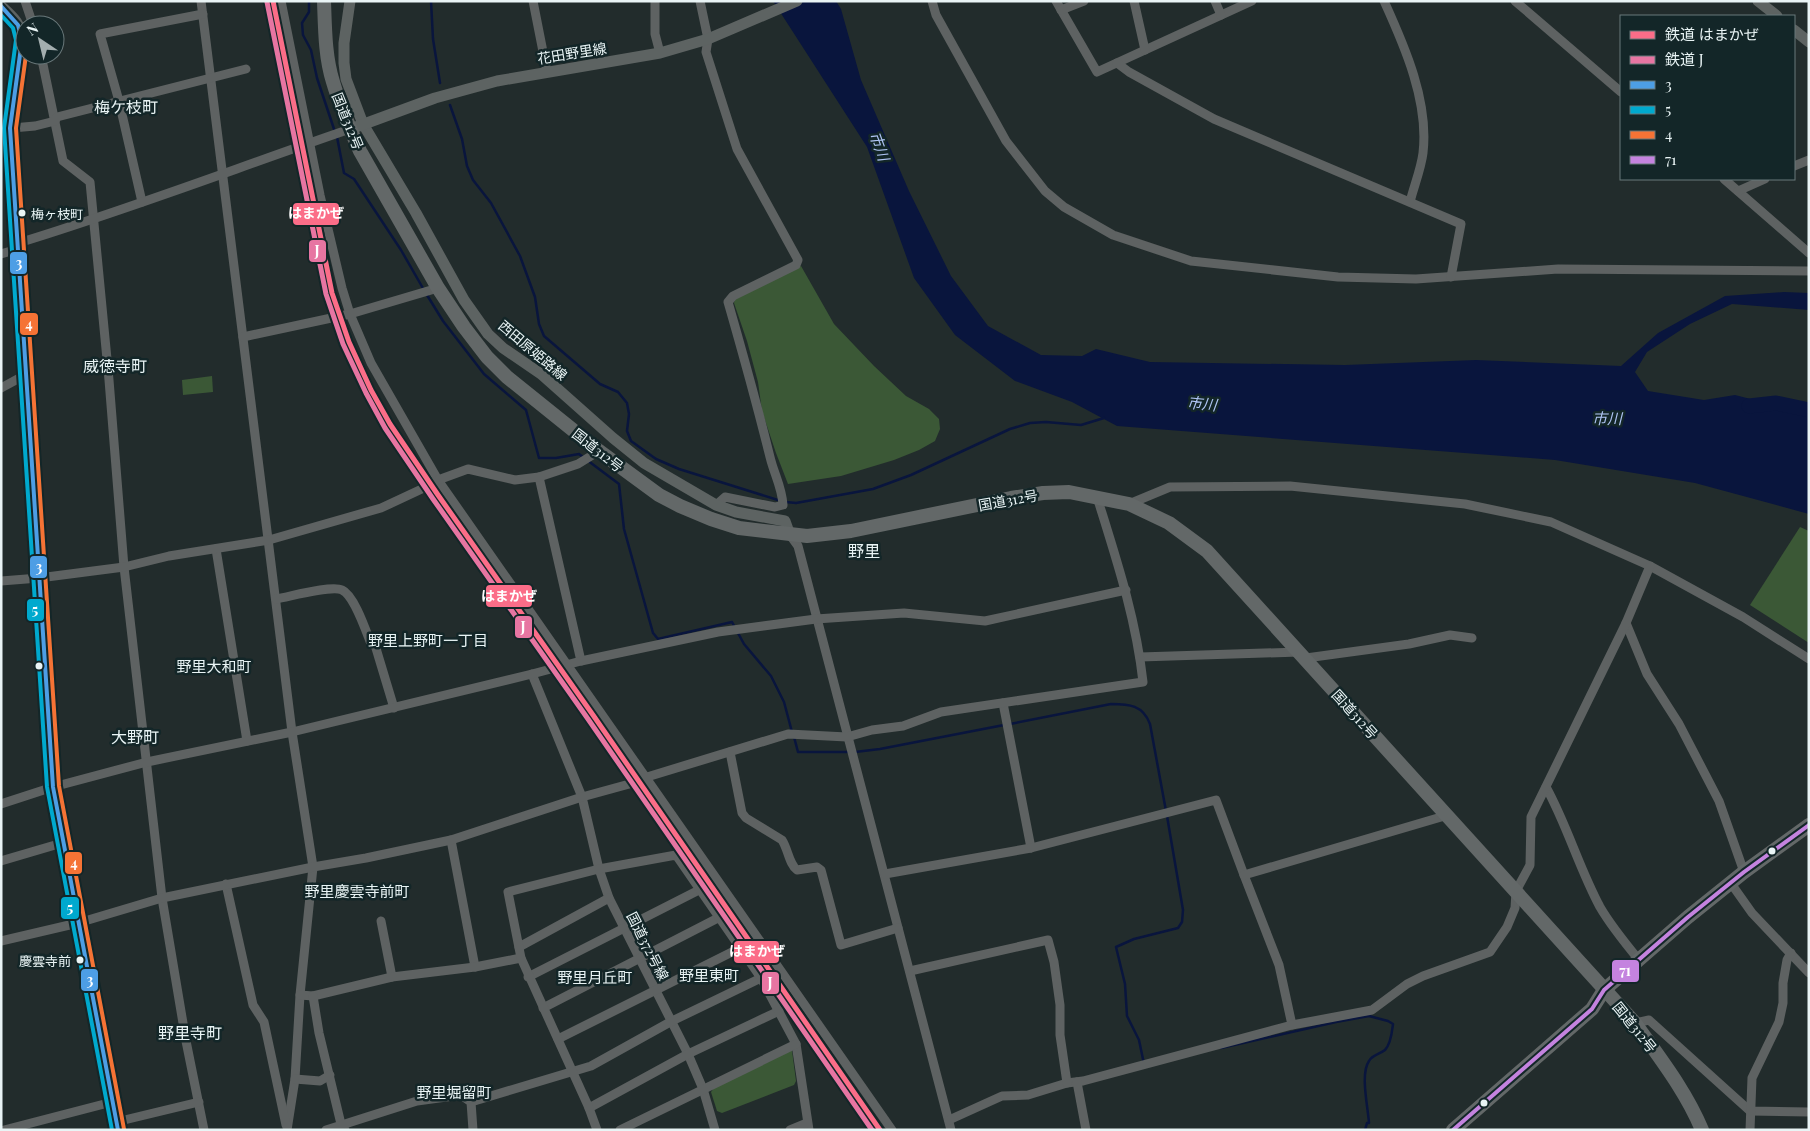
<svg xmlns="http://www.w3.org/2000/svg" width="1810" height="1131" font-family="'Playfair Display','Noto Sans JP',serif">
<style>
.green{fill:#3b5836}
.water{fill:#09153d}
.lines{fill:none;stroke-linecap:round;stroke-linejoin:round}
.stream{stroke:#09153d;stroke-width:2.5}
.river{stroke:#09153d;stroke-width:15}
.minor{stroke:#5e6262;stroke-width:9}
.major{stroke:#5d6362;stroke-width:11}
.highway{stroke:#636868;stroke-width:14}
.bus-1-casing{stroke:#132628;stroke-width:8}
.bus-2-casing{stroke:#132628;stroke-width:8}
.bus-3-casing{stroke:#132628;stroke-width:8}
.bus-4-casing{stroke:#132628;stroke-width:8}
.bus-1{stroke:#4d9ee5;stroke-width:4}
.bus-2{stroke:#00a9ce;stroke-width:4}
.bus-3{stroke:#f57335;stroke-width:4}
.bus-4{stroke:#c483df;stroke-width:4}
.rail-1-casing{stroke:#132628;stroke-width:9}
.rail-2-casing{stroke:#132628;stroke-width:9}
.rail-1{stroke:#fb6d88;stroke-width:5}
.rail-2{stroke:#e775a2;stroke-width:5}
.bus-dot{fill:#e9f4f5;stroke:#132628;stroke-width:2}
.labels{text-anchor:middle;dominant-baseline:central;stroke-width:5;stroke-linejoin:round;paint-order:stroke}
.bus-label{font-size:13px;fill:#e9f4f5;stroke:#132628;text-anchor:start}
.street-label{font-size:14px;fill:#e9f4f5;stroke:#132628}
.water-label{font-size:15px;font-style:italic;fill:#afc4f3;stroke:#132628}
.neighbourhood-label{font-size:15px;fill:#e9f4f5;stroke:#132628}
.quarter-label{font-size:16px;fill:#e9f4f5;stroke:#132628}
.line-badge{stroke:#132628;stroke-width:2}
.badge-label{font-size:14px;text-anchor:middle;font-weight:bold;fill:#fff}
</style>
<rect width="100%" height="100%" fill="#222c2c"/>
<!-- green -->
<g class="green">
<polygon points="801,266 834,324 874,366 906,396 929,409 939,419 940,429 935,441 919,450 894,460 841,476 788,484 776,453 762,411 758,382 747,341 734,303 735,298"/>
<polygon points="212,376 213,392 183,395 182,380"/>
<polygon points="1800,527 1809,531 1809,643 1750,605"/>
<polygon points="788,1049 792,1051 796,1081 794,1085 722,1113 717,1111 711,1092 714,1088"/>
</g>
<!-- water -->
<polygon class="water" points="773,1 836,1 841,9 861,80 909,191 951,276 988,326 1041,355 1082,356 1096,349 1150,362 1345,365 1476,360 1621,366 1658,333 1725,296 1784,292 1809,293 1809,310 1732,304 1690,324 1647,352 1635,372 1648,391 1704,400 1735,395 1809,414 1809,514 1695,483 1555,460 1117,426 1072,402 1015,381 955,335 914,278 867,147"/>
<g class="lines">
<!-- stream -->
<g class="stream">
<polyline points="309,1 309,12 302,23 303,35 311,50 317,78 335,132"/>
<polyline points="431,1 433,39 440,83"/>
<polyline points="450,105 462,139 467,166 473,180 491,203 520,256 535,297 539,324 544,336 600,384 618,392 627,403 629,414 627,431 631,441 656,459 679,469 781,501"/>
<polyline points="337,137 344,173 354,179 401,250 424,290"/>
<polyline points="427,295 443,321 484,374 526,410 539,458 556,458 579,454 619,484 624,529 653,633 658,639 732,622 744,644 771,676 784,702 792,732"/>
<polyline points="786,502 796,503 873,489 911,475 1010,429 1030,423 1046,422 1081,425 1104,418"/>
<path d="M1010 724 1111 704C1129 704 1143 705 1150 724L1166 811"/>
<polyline points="794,737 798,752 849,752"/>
<polyline points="855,752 880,749 1004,725"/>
<path d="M1221 1048 1336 1022 1369 1016 1388 1021 1393 1024C1392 1032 1391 1044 1385 1050 1380 1054 1372 1055 1369 1061 1360 1074 1368 1107 1369 1123H1367L1365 1130"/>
<polyline points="1144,1064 1139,1040 1127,1016 1125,984 1116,947 1134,939 1178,928 1182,922 1183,910 1167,816"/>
</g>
<!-- river -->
<polyline class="river" points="1749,406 1776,403 1809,410"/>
<!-- minor -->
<g class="minor">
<polyline points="25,1 33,25"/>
<polyline points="201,1 292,732 313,867 300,995 295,1079 287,1130"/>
<polyline points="281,1 320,195 342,288 350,314 371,363 438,480 892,1130"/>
<polyline points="533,1 547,72"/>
<polyline points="655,1 655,34 660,53"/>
<path d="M700 1 708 39 706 52 737 149 798 260 796 265 733 296 728 302C743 354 757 405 770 457 774 474 782 487 783 505L775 507 725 497 716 505"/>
<polyline points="932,1 936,15 1006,141 1045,191 1064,207 1113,235 1191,261 1338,277 1416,279 1558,269 1809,271"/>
<polyline points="1056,1 1097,72 1252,1"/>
<polyline points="1134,1 1145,50"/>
<polyline points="1215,1 1221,15"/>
<path d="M1384 1C1405 47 1429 102 1423 153 1421 169 1414 186 1410 202"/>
<polyline points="1515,1 1621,92"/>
<polyline points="1061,10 1084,1"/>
<polyline points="41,55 63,161 90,182 109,380 124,567 162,898 186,1041 204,1130"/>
<polyline points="1117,63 1129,72 1214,119 1461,224 1451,277"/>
<polyline points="1,129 35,126 55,121 57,117 246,69"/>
<polyline points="1794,166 1809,160"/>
<polyline points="1724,179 1809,253"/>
<polyline points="1738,191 1765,179"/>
<polyline points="142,202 119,101 100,34 203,14"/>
<path d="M18 243C130 209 239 167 350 129"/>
<polyline points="1,254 18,249"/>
<polyline points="243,337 350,314 438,288"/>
<polyline points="1,388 25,375"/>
<polyline points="539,477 581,661"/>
<polyline points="1129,504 1170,487 1290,486 1465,504 1551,522 1650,566 1743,617 1809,659"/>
<polyline points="790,535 798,546 951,1130"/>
<polyline points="216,549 247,741"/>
<polyline points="1,581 39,578 124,567 169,556 269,540 381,508 426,487 438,480 468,469 515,480 539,477 578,464 599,451"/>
<path d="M276 599C289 597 331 585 342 590 354 595 366 631 371 644L375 645 394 708"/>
<polyline points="1626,623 1647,674 1679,724 1719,801 1744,872"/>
<polyline points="1140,657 1299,652"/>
<polyline points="1306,658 1409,644 1450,635 1472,638"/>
<polyline points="532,674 582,797 599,869 609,898 688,1054 703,1089 715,1130"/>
<polyline points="1003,703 1031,848"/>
<path d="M730 752 742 813 746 818 782 840C788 849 789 864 797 870L817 867 821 870 841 945 898 928"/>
<path d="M1546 787C1567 825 1579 868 1600 907 1611 926 1625 943 1639 960"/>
<polyline points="1,804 53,787 147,762 292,732 532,674 581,661 718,632 816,619 904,613 985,621 1126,590"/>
<polyline points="451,840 475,967"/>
<polyline points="1,861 62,843"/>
<polyline points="885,874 1031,848 1216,800 1244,875 1279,965 1292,1025 1083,1081 1067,1083 1028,1095 1002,1096 949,1120"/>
<polyline points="1244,875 1448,815"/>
<polyline points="1730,882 1752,913 1809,973"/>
<polyline points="226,884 253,1005 264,1022 286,1125"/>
<polyline points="381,921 392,977"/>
<path d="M1 941 78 923 162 898 313 867 366 858 451 840 582 797 633 783 647 777 788 734 847 737 872 730 903 726 941 712 1143 682C1136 618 1116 558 1097 497"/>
<polyline points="519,947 609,898"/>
<polyline points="910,971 1048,940 1054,962 1060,1005 1060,1035 1067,1083"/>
<polyline points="528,977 699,890"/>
<polyline points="300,995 313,996 392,977 475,967 521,958"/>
<polyline points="313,996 319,1033 341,1124 345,1130"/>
<polyline points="543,1008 718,918"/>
<polyline points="1635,1023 1649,1020 1750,1111 1809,1112"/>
<polyline points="1292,1025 1372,1010 1407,984 1423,976 1490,952 1507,927 1515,908 1516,891 1530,865 1531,817 1626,623 1650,566"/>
<polyline points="558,1039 740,948"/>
<polyline points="295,1079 320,1081 330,1075"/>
<polyline points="1077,1082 1086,1130"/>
<polyline points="471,1102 591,1066 672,1021 761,978"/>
<polyline points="589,1108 688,1054 779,1011"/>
<polyline points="116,1122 199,1102"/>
<polyline points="4,1130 112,1102"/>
<polyline points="326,1130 417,1101 461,1095 471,1102 473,1130"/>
<polyline points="597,1130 589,1108 521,958 508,892 599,869 676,855 761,978 796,1044 809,1130"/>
<polyline points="620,1130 796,1044"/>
<polyline points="790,1130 807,1123"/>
<polyline points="1750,1130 1752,1078 1779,1022 1783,1003 1783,983 1787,960 1791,953"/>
</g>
<!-- major -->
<g class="major">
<polyline points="350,1 344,43 344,63 346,79 363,124 416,213 464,300 488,334 503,348 541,374 613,438 644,463 716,505 736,512 785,521 790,535"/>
<polyline points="1758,1 1777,16"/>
<path d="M1 6C13 17 21 23 22 40L10 128 53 787 118 1130"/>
<polyline points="1794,30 1809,42"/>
<polyline points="356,127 435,98 497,81 660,53 708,39 797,1"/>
</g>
<!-- highway -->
<g class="highway">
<path d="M324 1C325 28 325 57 333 82 340 106 350 129 360 151L438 288 464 327 487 357 507 377 599 451 659 495 680 506 711 519 739 528 807 536 851 531 1011 498 1043 493 1069 492 1129 504 1169 523 1207 551 1635 1023C1659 1057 1686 1091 1702 1130"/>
<polyline points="1453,1130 1592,1009 1604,990 1688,917 1744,872 1809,825"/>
</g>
<defs>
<polyline id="bus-1" points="1,6 18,25 22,40 10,128 53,787 118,1130"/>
<polyline id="bus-2" points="1,15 13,28 16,40 4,128 47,787 112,1130"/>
<polyline id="bus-3" points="26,55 16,128 59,786 124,1129"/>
<polyline id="bus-4" points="1453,1130 1592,1009 1604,990 1688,917 1744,872 1809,825"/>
</defs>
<!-- bus-1 casing -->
<use href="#bus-1" class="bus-1-casing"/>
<!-- bus-2 casing -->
<use href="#bus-2" class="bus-2-casing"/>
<!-- bus-3 casing -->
<use href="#bus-3" class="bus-3-casing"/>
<!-- bus-4 casing -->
<use href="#bus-4" class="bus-4-casing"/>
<!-- bus-1 -->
<use href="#bus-1" class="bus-1"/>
<!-- bus-2 -->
<use href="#bus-2" class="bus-2"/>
<!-- bus-3 -->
<use href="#bus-3" class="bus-3"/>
<!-- bus-4 -->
<use href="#bus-4" class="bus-4"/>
<defs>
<polyline id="rail-1" points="273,1 332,293 349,342 371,390 390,424 438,495 593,715 880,1130"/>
<polyline id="rail-2" points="267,2 326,294 343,344 366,393 385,428 433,499 588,719 872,1130"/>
</defs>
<!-- rail-1 casing -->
<use href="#rail-1" class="rail-1-casing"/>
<!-- rail-2 casing -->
<use href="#rail-2" class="rail-2-casing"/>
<!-- rail-1 -->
<use href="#rail-1" class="rail-1"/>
<!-- rail-2 -->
<use href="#rail-2" class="rail-2"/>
</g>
<!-- markers -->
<g class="bus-dot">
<circle cx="22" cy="213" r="4.5"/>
<circle cx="39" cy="666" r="4.5"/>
<circle cx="1772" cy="851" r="4.5"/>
<circle cx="80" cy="960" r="4.5"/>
<circle cx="1484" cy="1103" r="4.5"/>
</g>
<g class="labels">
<!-- bus labels -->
<g class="bus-label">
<text x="31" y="213">梅ヶ枝町</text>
<text x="71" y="960" text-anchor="end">慶雲寺前</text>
</g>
<!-- street labels -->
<g class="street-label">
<text transform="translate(572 53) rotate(-9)">花田野里線</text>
<text transform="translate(348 121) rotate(68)">国道312号</text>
<text transform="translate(533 350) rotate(40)">西田原姫路線</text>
<text transform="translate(598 450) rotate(38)">国道312号</text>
<text transform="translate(1008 500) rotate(-10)">国道312号</text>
<text transform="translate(1355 714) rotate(48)">国道312号</text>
<text transform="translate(648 946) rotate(63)">国道372号線</text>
<text transform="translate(1635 1027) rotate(51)">国道312号</text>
</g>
<!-- water labels -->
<g class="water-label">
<text transform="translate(880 146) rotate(70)">市川</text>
<text transform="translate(1202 403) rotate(6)">市川</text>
<text x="1607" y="418">市川</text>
</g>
<!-- neighbourhood labels -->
<g class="neighbourhood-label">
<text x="428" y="640">野里上野町一丁目</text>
<text x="214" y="666">野里大和町</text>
<text x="357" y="891">野里慶雲寺前町</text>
<text x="709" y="975">野里東町</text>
<text x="595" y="977">野里月丘町</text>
<text x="454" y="1092">野里堀留町</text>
</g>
<!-- quarter labels -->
<g class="quarter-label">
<text x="126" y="106">梅ケ枝町</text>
<text x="115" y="365">威徳寺町</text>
<text x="864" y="550">野里</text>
<text x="135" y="736">大野町</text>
<text x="190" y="1032">野里寺町</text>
</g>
</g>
<g class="line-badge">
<rect x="292" y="202" width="48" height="24" rx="5" fill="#fb6d88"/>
<rect x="308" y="239" width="19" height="24" rx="5" fill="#e775a2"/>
<rect x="9" y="251" width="19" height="24" rx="5" fill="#4d9ee5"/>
<rect x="19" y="312" width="20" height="24" rx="5" fill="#f57335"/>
<rect x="29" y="555" width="19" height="24" rx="5" fill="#4d9ee5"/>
<rect x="485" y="584" width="48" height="24" rx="5" fill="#fb6d88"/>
<rect x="26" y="598" width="19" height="24" rx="5" fill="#00a9ce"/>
<rect x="514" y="615" width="19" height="24" rx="5" fill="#e775a2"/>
<rect x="64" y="851" width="19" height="24" rx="5" fill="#f57335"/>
<rect x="60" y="896" width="20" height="24" rx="5" fill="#00a9ce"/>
<rect x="733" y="940" width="47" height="24" rx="5" fill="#fb6d88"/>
<rect x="1611" y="959" width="29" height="24" rx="5" fill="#c483df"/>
<rect x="80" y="968" width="19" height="24" rx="5" fill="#4d9ee5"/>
<rect x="761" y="971" width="19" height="24" rx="5" fill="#e775a2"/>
</g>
<g class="badge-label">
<text x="316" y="218">はまかぜ</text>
<text x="317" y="256">J</text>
<text x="19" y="268">3</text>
<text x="29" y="329">4</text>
<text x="39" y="572">3</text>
<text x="509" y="601">はまかぜ</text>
<text x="35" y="615">5</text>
<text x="523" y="632">J</text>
<text x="74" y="868">4</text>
<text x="70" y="913">5</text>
<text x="757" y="956">はまかぜ</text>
<text x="1625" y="976">71</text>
<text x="90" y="985">3</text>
<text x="770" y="988">J</text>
</g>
<!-- border -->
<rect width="1810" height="1131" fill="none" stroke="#e9f4f5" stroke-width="5"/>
<!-- legend -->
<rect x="1620" y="15" width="175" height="165" fill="#132628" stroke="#69787a"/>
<rect x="1630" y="31" width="25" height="8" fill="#fb6d88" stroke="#69787a"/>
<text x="1665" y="40" font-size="15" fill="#e9f4f5">鉄道 はまかぜ</text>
<rect x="1630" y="56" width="25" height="8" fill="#e775a2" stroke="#69787a"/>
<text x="1665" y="65" font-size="15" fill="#e9f4f5">鉄道 J</text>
<rect x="1630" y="81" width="25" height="8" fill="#4d9ee5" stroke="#69787a"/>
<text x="1665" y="90" font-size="15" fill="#e9f4f5">3</text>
<rect x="1630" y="106" width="25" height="8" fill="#00a9ce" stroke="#69787a"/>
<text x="1665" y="115" font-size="15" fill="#e9f4f5">5</text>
<rect x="1630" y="131" width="25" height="8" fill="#f57335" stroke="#69787a"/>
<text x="1665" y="140" font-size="15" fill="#e9f4f5">4</text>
<rect x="1630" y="156" width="25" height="8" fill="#c483df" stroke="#69787a"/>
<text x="1665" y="165" font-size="15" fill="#e9f4f5">71</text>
<!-- north arrow -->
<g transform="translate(40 40) rotate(325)"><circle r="24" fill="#132628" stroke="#69787a"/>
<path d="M0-4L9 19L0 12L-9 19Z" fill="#a3aeaf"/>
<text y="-8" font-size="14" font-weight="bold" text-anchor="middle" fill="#e9f4f5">N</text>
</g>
</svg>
